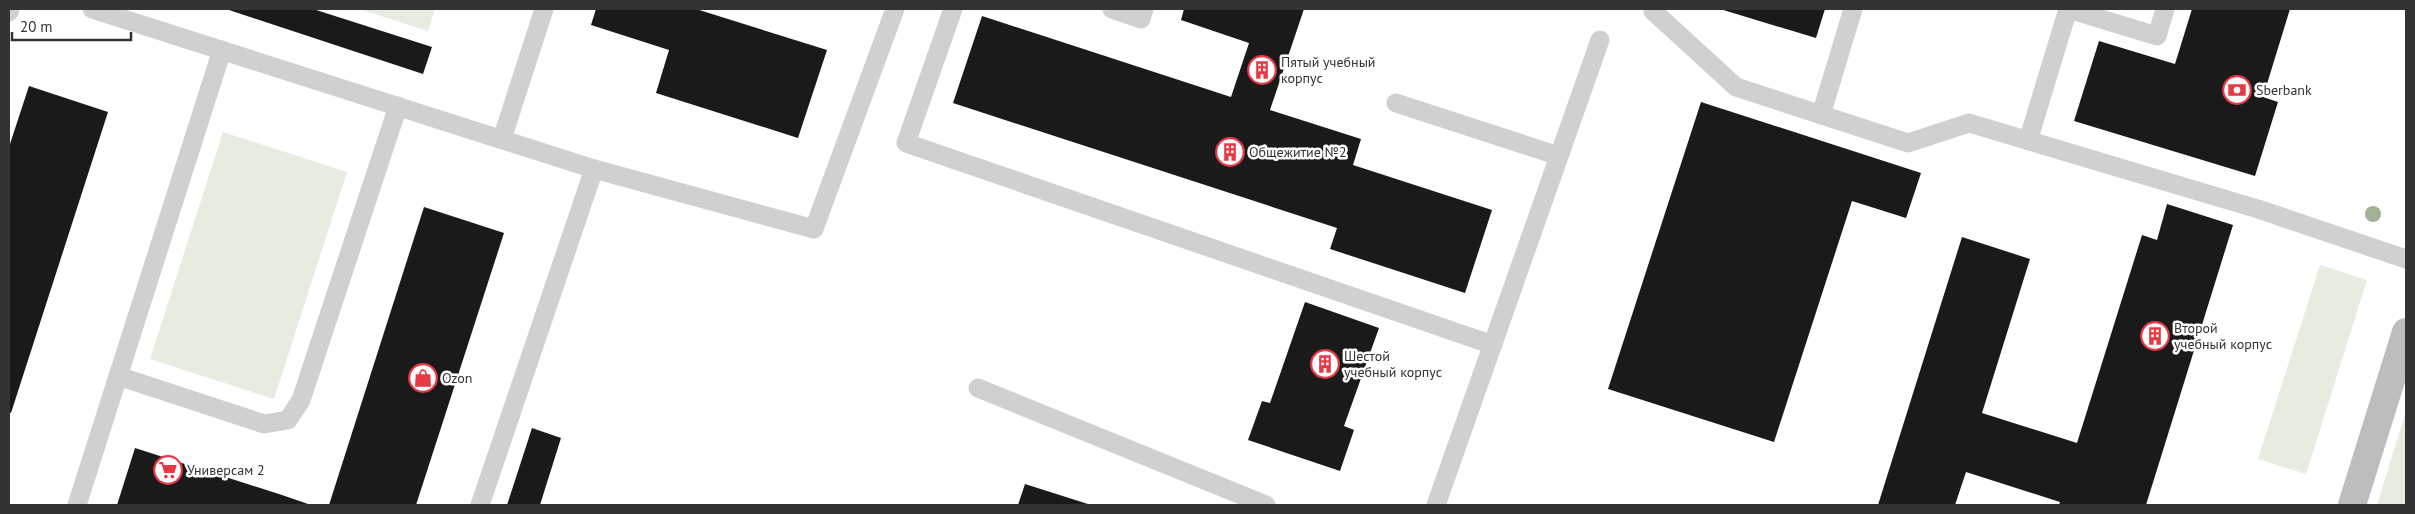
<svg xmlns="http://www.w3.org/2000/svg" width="2415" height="514" font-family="'PT Sans',sans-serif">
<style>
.green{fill:#e6ecdf}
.building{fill:#1a1a1a}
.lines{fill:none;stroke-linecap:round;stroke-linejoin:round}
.lane{stroke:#d0d0d0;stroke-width:19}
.secondary{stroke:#bdbdbd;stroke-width:28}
.tree{fill:#a2b095}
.labels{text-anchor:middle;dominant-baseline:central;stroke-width:5;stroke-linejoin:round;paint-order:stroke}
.poi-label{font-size:14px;fill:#333;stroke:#fff;text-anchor:start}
</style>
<rect width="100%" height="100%" fill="#fff"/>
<!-- green -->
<g class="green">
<polygon points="359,9 435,9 428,31"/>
<polygon points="223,132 347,172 274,399 150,359"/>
<polygon points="2320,265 2367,280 2306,474 2258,459"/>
<polygon points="2406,411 2406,505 2377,505"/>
</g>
<!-- building -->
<g class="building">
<polygon points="226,9 313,9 432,47 423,74"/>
<polygon points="596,9 696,9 827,50 798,138 656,93 669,50 591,25"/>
<polygon points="1184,9 1304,9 1270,110 1361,139 1353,165 1492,210 1465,293 1330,249 1337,228 953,103 982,16 1231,97 1249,43 1181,20"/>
<polygon points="1720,9 1825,9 1816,38"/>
<polygon points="2192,9 2290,9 2263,97 2278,102 2255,176 2074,121 2099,41 2175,64"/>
<polygon points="29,86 108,112 11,413 9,412 9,147"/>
<polygon points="1701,102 1921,173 1906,218 1852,201 1774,442 1608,389"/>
<polygon points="2167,204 2233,225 2146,505 2059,505 2060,502 1966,472 1955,505 1878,505 1962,237 2030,259 1982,413 2077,443 2142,235 2157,240"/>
<polygon points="424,207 504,233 416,505 329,505"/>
<polygon points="1305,302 1379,328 1344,426 1354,430 1340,471 1248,440 1262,401 1270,403"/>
<polygon points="532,428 561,438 540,505 507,505"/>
<polygon points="135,448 282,495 311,505 117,505"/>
<polygon points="1025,484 1091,505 1018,505"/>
</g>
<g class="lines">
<!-- lane -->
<g class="lane">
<polyline points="92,9 594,169"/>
<polyline points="953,9 906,143 1493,345"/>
<polyline points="1112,9 1141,19 1144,9"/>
<polyline points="1654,9 1653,11 1736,87 1908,143 1969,123 2258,209 2406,259"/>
<polyline points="9,12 10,9"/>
<polyline points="1396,103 1559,156"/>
<polyline points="1821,115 1853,9"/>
<polyline points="502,139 544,9"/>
<polyline points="2028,141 2068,9 2157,36 2165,9"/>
<polyline points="118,376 264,424 288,420 301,400 398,106"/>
<polyline points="978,388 1266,505"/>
<polyline points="77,505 222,50"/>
<polyline points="480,505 594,169 814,229 895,9"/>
<polyline points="1436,505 1600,40"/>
</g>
<!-- secondary -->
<polyline class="secondary" points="2352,505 2406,332"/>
</g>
<!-- trees -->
<circle class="tree" cx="2373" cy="214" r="8"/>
<!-- icons -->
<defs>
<symbol id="building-ring" viewBox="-11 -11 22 22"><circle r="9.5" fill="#fff" stroke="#e63946" stroke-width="1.5"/><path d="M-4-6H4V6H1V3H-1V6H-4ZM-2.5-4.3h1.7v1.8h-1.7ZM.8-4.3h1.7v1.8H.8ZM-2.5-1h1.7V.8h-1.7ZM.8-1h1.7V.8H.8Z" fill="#e63946"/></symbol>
<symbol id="bank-ring" viewBox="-11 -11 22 22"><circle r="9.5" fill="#fff" stroke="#e63946" stroke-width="1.5"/><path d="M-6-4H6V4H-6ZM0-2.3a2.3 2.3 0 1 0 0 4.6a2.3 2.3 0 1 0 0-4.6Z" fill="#e63946"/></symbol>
<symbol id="shop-ring" viewBox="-11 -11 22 22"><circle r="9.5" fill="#fff" stroke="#e63946" stroke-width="1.5"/><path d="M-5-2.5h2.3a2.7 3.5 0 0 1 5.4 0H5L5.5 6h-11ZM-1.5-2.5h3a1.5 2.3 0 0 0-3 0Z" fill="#e63946"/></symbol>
<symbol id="supermarket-ring" viewBox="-11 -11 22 22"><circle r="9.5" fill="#fff" stroke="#e63946" stroke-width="1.5"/><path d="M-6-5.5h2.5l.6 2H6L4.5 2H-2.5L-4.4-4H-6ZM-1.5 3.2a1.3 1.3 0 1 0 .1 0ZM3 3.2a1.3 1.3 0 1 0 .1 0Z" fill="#e63946"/></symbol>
</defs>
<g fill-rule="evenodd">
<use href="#building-ring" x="1246" y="54" width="32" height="32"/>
<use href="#bank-ring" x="2221" y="74" width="32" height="32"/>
<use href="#building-ring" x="1214" y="136" width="32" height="32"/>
<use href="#building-ring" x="2139" y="320" width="32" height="32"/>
<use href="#building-ring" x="1309" y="348" width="32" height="32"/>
<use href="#shop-ring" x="407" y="362" width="32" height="32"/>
<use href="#supermarket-ring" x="152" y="454" width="32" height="32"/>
</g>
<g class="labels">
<!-- poi labels -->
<g class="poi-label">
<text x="1281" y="62">Пятый учебный<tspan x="1281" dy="16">корпус</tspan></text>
<text x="2256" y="90">Sberbank</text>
<text x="1249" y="152">Общежитие №2</text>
<text x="2174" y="328">Второй<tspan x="2174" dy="16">учебный корпус</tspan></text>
<text x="1344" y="356">Шестой<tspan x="1344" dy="16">учебный корпус</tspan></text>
<text x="442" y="378">Ozon</text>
<text x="187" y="470">Универсам 2</text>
</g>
</g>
<!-- border -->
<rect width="2415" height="514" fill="none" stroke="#333333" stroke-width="20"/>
<!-- scale -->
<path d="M12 32v8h119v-8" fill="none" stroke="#333333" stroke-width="2.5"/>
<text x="20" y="32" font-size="15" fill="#333333" stroke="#ffffff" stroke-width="4" paint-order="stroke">20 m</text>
</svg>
